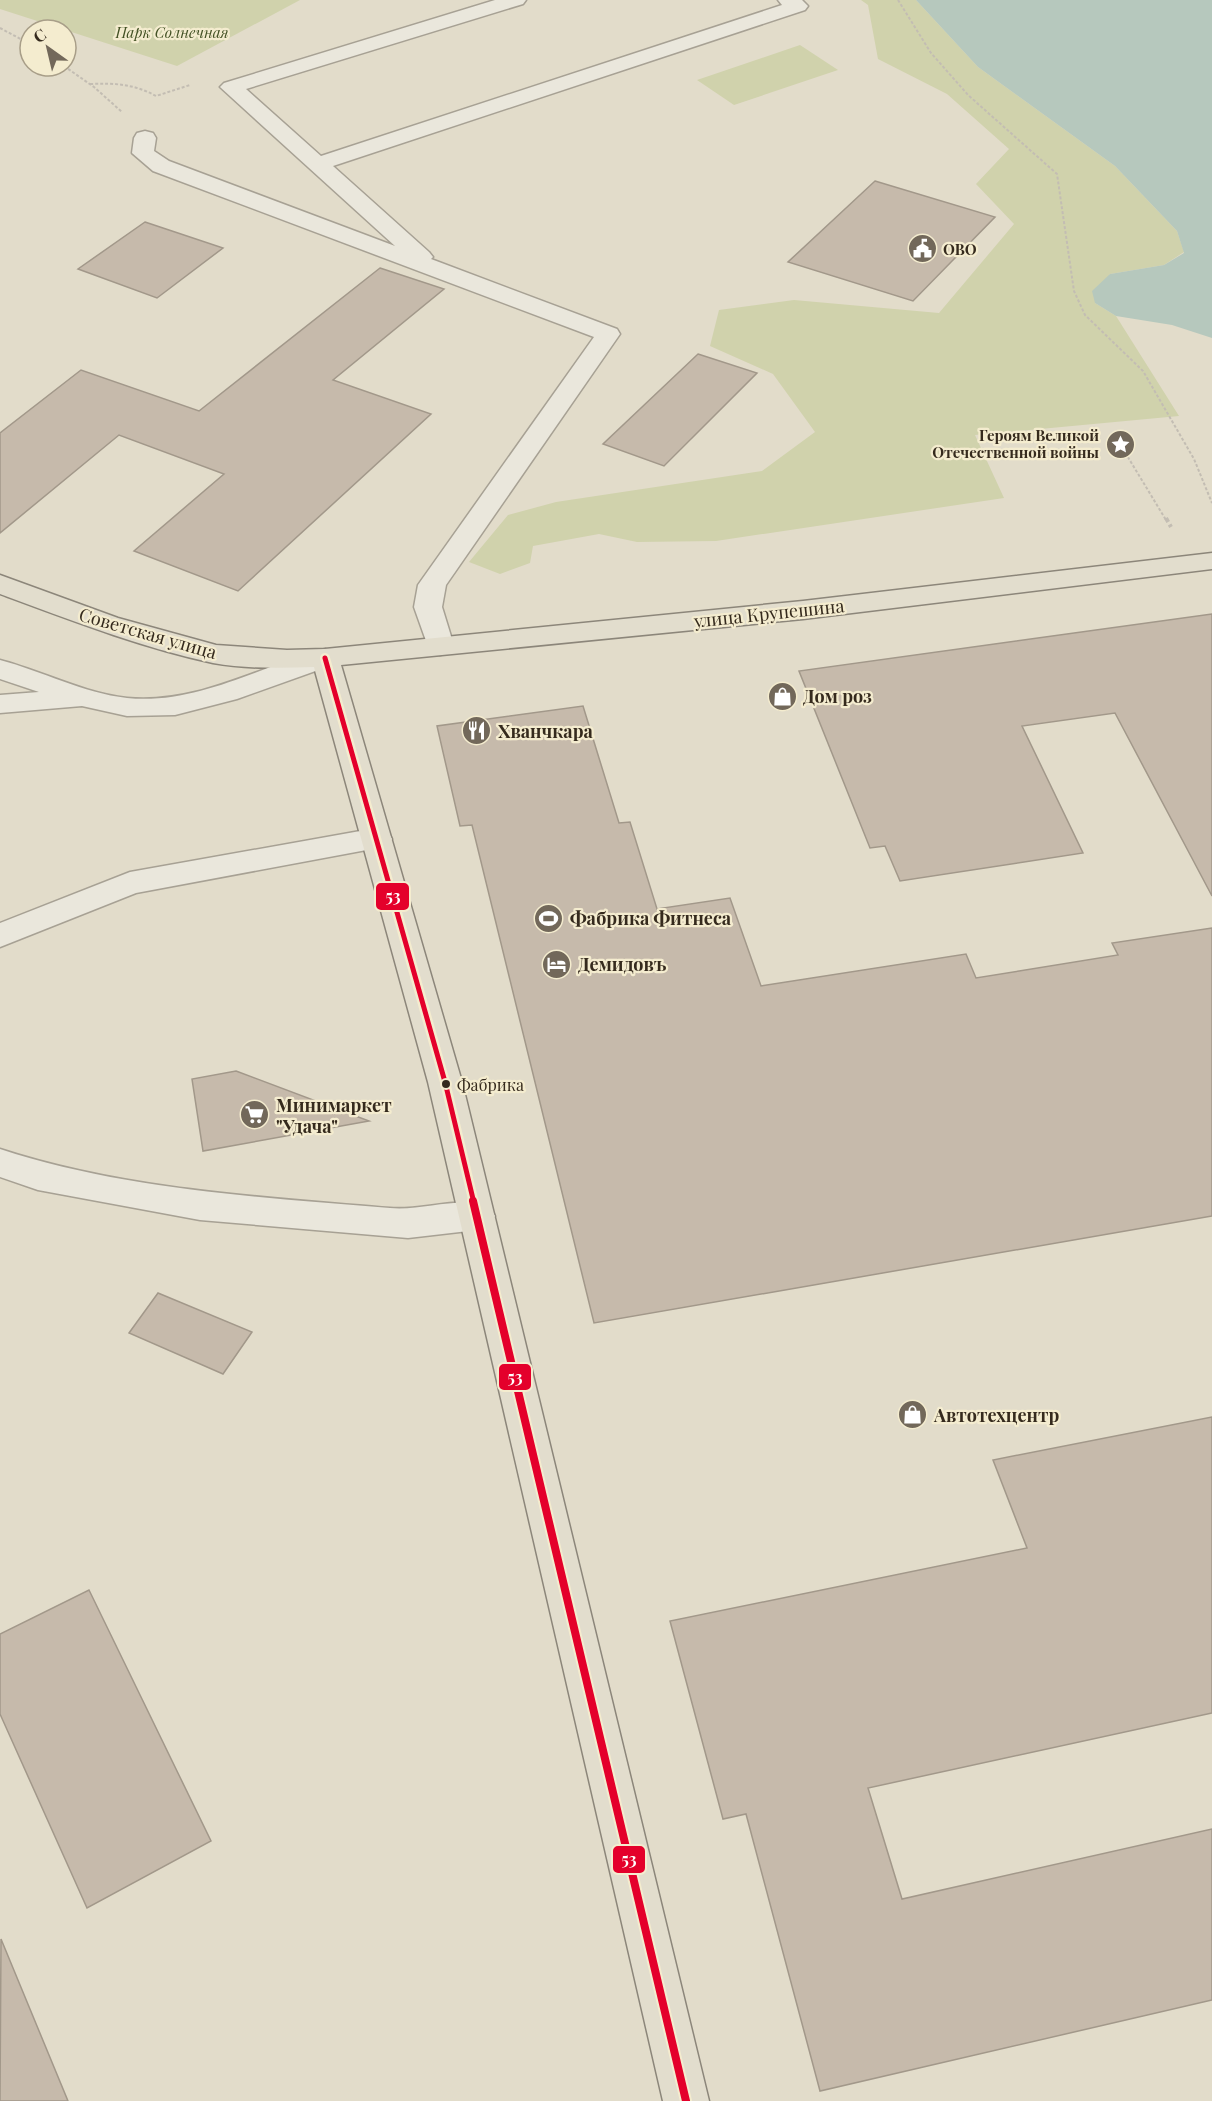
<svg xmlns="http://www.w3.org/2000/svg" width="1212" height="2101" font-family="'Playfair Display',serif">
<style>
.green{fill:#d0d2ac}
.water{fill:#b6c8bd}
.building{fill:#c6baab;stroke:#a2988a;stroke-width:1.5}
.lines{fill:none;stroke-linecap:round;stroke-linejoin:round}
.minor-casing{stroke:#a7a194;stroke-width:3}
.major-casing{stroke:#8c867a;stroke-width:3}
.path-far1{stroke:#c3bdb3;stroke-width:2;stroke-dasharray:3 2;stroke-linecap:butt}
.path{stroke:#c3bdb3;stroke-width:4;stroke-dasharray:4.5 3;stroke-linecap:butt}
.minor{fill:#eae7dc;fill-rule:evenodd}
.major{fill:#e2ddcd;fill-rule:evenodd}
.bus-1-far1-casing{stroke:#f4eccf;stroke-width:10}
.bus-1-casing{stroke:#f4eccf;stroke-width:12}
.bus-1-far1{stroke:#e4002b;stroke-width:5}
.bus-1{stroke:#e4002b;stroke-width:8}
.bus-dot{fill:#352a1d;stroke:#f4eccf;stroke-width:2}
.labels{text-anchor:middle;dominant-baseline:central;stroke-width:4.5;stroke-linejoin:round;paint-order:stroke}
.far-park-label{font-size:15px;font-style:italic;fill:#435124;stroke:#f4eccf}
.far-poi-label{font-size:15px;font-weight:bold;fill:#352a1d;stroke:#f4eccf;text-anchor:start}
.bus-label{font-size:16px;fill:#352a1d;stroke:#f4eccf;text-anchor:start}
.street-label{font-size:18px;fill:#352a1d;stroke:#f4eccf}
.poi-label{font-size:18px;font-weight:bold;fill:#352a1d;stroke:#f4eccf;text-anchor:start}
.line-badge{stroke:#f4eccf;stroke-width:2}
.badge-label{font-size:16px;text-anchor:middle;font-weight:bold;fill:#fff}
</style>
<rect width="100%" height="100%" fill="#e2dcca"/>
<!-- green -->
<g class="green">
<polygon points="0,0 300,0 177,66 0,9"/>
<polygon points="861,0 916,0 978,67 1115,166 1177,231 1184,252 1164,265 1110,274 1095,303 1116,316 1179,416 975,435 1004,498 716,541 637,542 599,534 533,546 530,563 500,574 469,562 508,515 556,502 762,471 815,432 773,374 710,346 719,310 794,300 939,313 1014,224 976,184 1009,149 947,94 878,59 868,5"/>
<polygon points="800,45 838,70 734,105 697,80"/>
</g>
<!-- water -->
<polygon class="water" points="916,0 1212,0 1212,338 1172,325 1116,316 1095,303 1092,291 1110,274 1164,265 1184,253 1177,231 1115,166 978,67"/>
<!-- building -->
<g class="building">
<polygon points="875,181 995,217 913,301 788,262"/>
<polygon points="145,222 223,248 157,298 78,269"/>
<polygon points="380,268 444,289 333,380 431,414 238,591 134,551 224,474 119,435 0,533 0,433 81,370 199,411"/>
<polygon points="698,354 757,373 664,466 603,444"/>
<polygon points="1212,614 1212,896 1115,713 1022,726 1083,853 900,881 885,846 870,848 799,671"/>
<polygon points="583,706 619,823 630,822 657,909 730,898 761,986 966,954 976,978 1118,955 1112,943 1212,928 1212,1216 594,1323 472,825 460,826 437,726"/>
<polygon points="236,1071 369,1121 203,1151 192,1079"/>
<polygon points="158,1293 252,1332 223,1374 129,1333"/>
<polygon points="1212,1417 1212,1713 868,1788 902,1899 1212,1829 1212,2000 820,2091 746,1814 723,1819 670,1621 1027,1548 993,1460"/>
<polygon points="89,1590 211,1841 87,1908 0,1714 0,1634"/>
<polygon points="1,1939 68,2101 0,2101"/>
</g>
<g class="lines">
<defs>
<g id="minor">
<polygon points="495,0 526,0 523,4 246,89 321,156 782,5 778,0 802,0 808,6 805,10 333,166 429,252 433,257 431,259 617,329 620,334 446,585 442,607 454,646 450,652 440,655 430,652 414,607 418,585 594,337 153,171 132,153 134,138 137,133 145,131 153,133 156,138 154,151 169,161 395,246 220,87 224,83"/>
<path d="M325 649 335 652 339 658 335 664 237 699 175 715 127 716 82 706 0 713V695L39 692 0 679V660C42 671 83 693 127 698 197 705 260 666 325 649Z"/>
<polygon points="377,828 388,832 392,839 388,846 136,893 0,947 0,923 130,872"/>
<path d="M0 1149C125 1190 260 1197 390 1208 422 1211 459 1196 489 1206L495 1216 489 1226 477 1230 408 1238 200 1220 38 1190 0 1177Z"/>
</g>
<path id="major" d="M1212 553V569L803 619 341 665 462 1082 709 2101H663L428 1082 314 667C281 668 245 669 213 663 140 647 70 620 0 594V575L118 618 216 645 287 650 325 649 803 601Z"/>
</defs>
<!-- minor casing -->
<use href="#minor" class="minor-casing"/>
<!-- major casing -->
<use href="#major" class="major-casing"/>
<!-- path-far1 -->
<g class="path-far1">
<polyline points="898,0 931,53 968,95 1057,174 1074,291 1085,315 1143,371 1194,459 1212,503"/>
<polyline points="0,28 30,44"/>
<polyline points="64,66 94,87 122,112"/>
<path d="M90 84C115 83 134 84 156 96L190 85"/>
<polyline points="1120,444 1166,520"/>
</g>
<!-- path -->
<polyline class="path" points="1166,518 1171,527"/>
<!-- minor -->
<use href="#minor" class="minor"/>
<!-- major -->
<use href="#major" class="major"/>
<defs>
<polyline id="bus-1-far1" points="325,658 445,1082 474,1203"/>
<polyline id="bus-1" points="473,1201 686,2101"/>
</defs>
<!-- bus-1-far1 casing -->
<use href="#bus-1-far1" class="bus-1-far1-casing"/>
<!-- bus-1 casing -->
<use href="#bus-1" class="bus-1-casing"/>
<!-- bus-1-far1 -->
<use href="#bus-1-far1" class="bus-1-far1"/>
<!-- bus-1 -->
<use href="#bus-1" class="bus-1"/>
</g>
<!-- icons -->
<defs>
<symbol id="civic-disc" viewBox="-11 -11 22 22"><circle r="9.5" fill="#72685a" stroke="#f4eccf"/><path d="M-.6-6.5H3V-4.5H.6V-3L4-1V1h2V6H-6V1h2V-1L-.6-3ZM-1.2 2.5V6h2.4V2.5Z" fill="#fff"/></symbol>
<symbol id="sight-disc" viewBox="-11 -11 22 22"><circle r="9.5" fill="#72685a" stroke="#f4eccf"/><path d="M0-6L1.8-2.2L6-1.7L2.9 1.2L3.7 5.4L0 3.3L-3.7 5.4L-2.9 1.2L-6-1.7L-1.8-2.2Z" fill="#fff"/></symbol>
<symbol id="shop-disc" viewBox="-11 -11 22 22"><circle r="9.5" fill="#72685a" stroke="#f4eccf"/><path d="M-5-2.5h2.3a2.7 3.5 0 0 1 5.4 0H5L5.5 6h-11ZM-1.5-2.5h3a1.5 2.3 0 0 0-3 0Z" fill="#fff"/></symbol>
<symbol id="restaurant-disc" viewBox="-11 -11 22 22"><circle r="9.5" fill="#72685a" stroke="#f4eccf"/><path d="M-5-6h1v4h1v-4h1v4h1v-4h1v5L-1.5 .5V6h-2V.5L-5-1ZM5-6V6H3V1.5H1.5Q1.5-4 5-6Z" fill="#fff"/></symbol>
<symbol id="stadium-disc" viewBox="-11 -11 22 22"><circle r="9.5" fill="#72685a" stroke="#f4eccf"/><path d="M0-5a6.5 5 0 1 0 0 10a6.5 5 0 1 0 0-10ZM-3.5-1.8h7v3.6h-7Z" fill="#fff"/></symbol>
<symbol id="hotel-disc" viewBox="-11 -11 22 22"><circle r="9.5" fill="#72685a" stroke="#f4eccf"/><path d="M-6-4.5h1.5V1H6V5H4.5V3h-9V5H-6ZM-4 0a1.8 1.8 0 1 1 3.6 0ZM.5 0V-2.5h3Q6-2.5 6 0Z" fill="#fff"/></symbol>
<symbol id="supermarket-disc" viewBox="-11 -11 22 22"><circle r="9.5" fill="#72685a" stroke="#f4eccf"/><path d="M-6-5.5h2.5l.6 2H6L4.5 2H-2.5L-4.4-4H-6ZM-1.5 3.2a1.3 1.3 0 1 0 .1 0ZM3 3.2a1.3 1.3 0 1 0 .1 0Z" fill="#fff"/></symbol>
</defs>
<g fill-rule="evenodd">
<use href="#civic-disc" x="906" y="232" width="33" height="33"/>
<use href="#sight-disc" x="1104" y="428" width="33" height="33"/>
<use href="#shop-disc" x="766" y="680" width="33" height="33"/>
<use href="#restaurant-disc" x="460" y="714" width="33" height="33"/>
<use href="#stadium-disc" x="532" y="902" width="33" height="33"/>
<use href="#hotel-disc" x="540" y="948" width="33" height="33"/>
<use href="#supermarket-disc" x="238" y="1098" width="33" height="33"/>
<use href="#shop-disc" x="896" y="1398" width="33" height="33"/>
</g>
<!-- markers -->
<circle class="bus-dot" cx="446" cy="1084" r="5"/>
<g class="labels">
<!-- far-park labels -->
<g class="far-park-label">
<text x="172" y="32">Парк Солнечная</text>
</g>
<!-- far-poi labels -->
<g class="far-poi-label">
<text x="943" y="249">ОВО</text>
<text x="1099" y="435" text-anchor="end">Героям Великой<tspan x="1099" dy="17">Отечественной войны</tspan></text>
</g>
<!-- bus labels -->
<g class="bus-label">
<text x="457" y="1084">Фабрика</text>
</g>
<!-- street labels -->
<g class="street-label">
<text transform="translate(769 613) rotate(-6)">улица Крупешина</text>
<text transform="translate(148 633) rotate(16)">Советская улица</text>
</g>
<!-- poi labels -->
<g class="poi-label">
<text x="803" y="696">Дом роз</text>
<text x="498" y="731">Хванчкара</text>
<text x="570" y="918">Фабрика Фитнеса</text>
<text x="578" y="964">Демидовъ</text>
<text x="276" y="1105">Минимаркет<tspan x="276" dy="21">"Удача"</tspan></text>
<text x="934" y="1415">Автотехцентр</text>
</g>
</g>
<g class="line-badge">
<rect x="375" y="882" width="35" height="29" rx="6" fill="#e4002b"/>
<rect x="498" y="1363" width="34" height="28" rx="6" fill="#e4002b"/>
<rect x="612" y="1845" width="34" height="29" rx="6" fill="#e4002b"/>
</g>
<g class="badge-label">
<text x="393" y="902">53</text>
<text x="515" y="1383">53</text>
<text x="629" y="1865">53</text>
</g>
<!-- north arrow -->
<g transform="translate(48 48) rotate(326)"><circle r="28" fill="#f4eccf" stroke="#a89e88" stroke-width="1.5"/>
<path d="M0-4.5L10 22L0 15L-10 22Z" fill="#72685a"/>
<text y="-9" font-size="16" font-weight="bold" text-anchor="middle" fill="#352a1d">С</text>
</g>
</svg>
